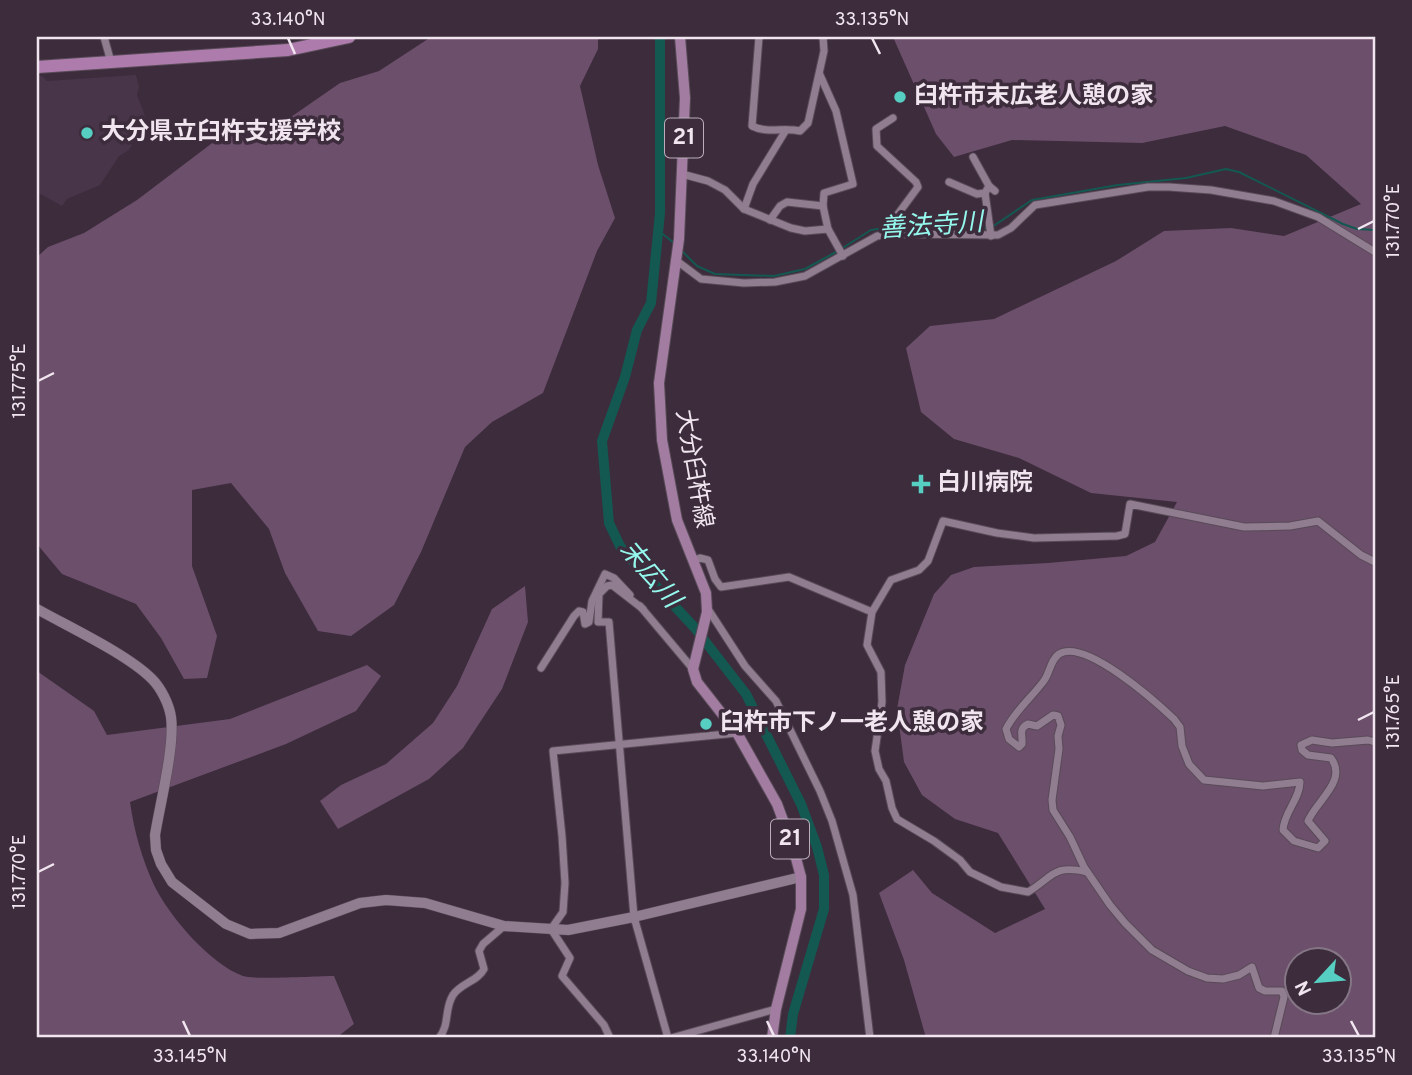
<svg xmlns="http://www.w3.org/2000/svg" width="1412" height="1075" font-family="Overpass,'Noto Sans JP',sans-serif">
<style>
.built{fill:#493549}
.green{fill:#6c4f6b;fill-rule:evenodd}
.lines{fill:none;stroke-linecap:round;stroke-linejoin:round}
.stream{stroke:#145852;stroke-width:2}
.river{stroke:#145852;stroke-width:10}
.street-casing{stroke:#594b58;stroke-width:9}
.secondary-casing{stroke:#594b58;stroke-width:11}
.primary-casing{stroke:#594b58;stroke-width:12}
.highway-casing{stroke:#594b58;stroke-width:14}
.street{stroke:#917d90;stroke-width:7}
.secondary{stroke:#917d90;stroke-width:10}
.primary{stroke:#a27ca1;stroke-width:10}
.highway{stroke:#ae7cac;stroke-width:12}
.ticks{fill:none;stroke:#f1e6f0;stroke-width:2.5}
.poi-dot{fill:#57cec2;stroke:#3c2c3c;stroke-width:2.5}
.labels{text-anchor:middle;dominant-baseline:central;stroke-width:7;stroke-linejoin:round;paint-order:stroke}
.shield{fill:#3c2c3c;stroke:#bbaeba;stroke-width:2}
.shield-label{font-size:23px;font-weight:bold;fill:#f1e6f0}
.poi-label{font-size:24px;font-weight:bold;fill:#f1e6f0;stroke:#3c2c3c;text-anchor:start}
.street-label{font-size:24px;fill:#f1e6f0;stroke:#3c2c3c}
.water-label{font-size:26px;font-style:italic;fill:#95f8ed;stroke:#3c2c3c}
.neatline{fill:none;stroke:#f1e6f0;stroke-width:2.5}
.ticks-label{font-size:18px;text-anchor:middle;fill:#f1e6f0}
</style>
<rect width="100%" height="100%" fill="#3c2c3c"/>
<!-- built -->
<polygon class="built" points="136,75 139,87 137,95 145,116 129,150 119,156 100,185 67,199 62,206 37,192 37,76 42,76 47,81"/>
<!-- green -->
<g class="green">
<polygon points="431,37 598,37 598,49 580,86 598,165 615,218 597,251 543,393 492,422 465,447 421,552 394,605 351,636 318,631 285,573 269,529 231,483 192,490 192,566 217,636 207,678 184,679 161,638 136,604 62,574 37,544 37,257 48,247 84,233 137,200 236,125 288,119 340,83 379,71"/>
<path d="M893 37H1375V1038H926L904 960 879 893 913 870 932 893 995 933 1045 909 998 833 955 819 922 795 904 762 897 709 905 665 934 594 951 575 974 567 1048 563 1126 556 1155 542 1177 502 1091 493 1019 458 954 439 921 412 906 348 930 326 994 319 1116 261 1164 231 1231 228 1284 236 1361 204 1306 155 1225 126 1142 143 1012 140 954 157 936 134ZM1296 960H1338V1002H1296Z"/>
<polygon points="525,586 528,622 502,689 463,748 429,779 338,829 320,801 341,785 386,764 433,723 457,686 492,609"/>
<path d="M367 665 381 676 356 711 286 744 130 802C134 831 142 859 154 885 169 916 210 964 243 976 256 980 316 976 334 976L354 1024 336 1038H37V671L94 711 107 735 230 719Z"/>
</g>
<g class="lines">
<!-- stream -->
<g class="stream">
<polyline points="898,227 987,228"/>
<polyline points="992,227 1032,200 1118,185 1186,178 1226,169 1239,172 1343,224 1357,229 1375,230"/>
<polyline points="659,231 674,243"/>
<polyline points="841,249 871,230 892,227"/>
<polyline points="683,252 697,266 715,274 774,276 805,269 836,252"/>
</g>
<!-- river -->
<polyline class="river" points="660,37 660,213 651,303 637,330 625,377 602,441 609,523 620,546 629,557 694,627 746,694 801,804 817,847 824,875 824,909 793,1014 790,1038"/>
<defs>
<g id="street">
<polyline points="104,37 111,62"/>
<path d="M759 37 752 126C768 134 784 127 800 131L808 123 824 51 823 37"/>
<polyline points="820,75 836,111 853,184 824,193 823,206 828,229"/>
<polyline points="893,118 876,129 877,146 916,182 918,187 895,218 897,234"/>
<polyline points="973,157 989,186 995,191"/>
<polyline points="682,174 708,181 725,190 744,209 791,228 805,231 828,229 843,256"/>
<polyline points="949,182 977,194 985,193"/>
<polyline points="989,186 985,193 991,236"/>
<polyline points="744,209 753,184 786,130"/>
<polyline points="770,220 780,206 787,202 823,206"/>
<polyline points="950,220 977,221 988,218"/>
<polyline points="677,261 701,279 744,283 775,282 805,276 877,236 897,234 998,235 1011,228 1035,205 1148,187 1169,187 1211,190 1274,201 1318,217 1375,252"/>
<polyline points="693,561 700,558 708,560 715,579 721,587 789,577 872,612"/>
<polyline points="640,606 693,669"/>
<polyline points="643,609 612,585 607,586 599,594 598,622 609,622 634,917 668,1038"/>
<polyline points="708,609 745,666 776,701 820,791 832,821 853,895 870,1038"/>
<polyline points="541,668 574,616 579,611 583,612 585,624 589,622 592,601 605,574 614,578 630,595"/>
<path d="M1087 872C1053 864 1053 877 1028 892L1001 887 970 872 960 860 934 841 897 819 892 808 886 781 879 769 875 751 882 702 881 672 867 645 872 612 891 580 919 570 928 561 943 521 997 533 1034 538 1117 536 1125 534 1130 504 1244 527 1290 526 1318 521 1361 555 1375 562"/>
<path d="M439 1038C450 1025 444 1009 453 995 461 983 478 981 484 969L479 951 483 944 504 926"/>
<polyline points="610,1038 604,1025 562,976 570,958 551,929 563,912 565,883 562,836 553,751 737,733"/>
<polyline points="671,1038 776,1009"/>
<path d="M1274 1038 1284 997 1282 991H1265L1259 988 1252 967 1239 975 1223 979 1207 978 1188 971 1152 950 1125 923 1110 905 1084 867 1070 837 1053 810 1052 800 1059 749 1058 736 1061 725 1058 716 1053 715 1037 726 1028 724C1018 729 1023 735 1022 744L1019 747 1009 739 1006 729C1015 711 1031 698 1043 682 1050 674 1050 660 1059 654 1085 638 1156 702 1174 719L1180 727 1182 746 1189 764 1204 780 1263 786 1300 782C1300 799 1284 812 1283 830L1294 841 1318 848 1325 841 1308 821C1316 801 1348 781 1331 758L1308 755 1302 750 1301 745 1312 740 1332 743 1368 740 1375 742"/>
</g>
<path id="secondary" d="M37 609C69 627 127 654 152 679 161 688 169 704 171 717 175 746 160 804 155 835L156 850 161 864 172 882 226 924 250 934 279 933 360 903 386 900 425 903 504 926 568 930 634 917 801 877"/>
<polyline id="primary" points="680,37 685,98 679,239 659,383 662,440 677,520 706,593 707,612 693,669 697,682 737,733 777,804 793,847 801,877 801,909 776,1009 772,1038"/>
<polyline id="highway" points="37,67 288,50 349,37"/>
</defs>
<!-- street casing -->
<use href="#street" class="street-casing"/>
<!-- secondary casing -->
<use href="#secondary" class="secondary-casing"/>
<!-- primary casing -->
<use href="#primary" class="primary-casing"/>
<!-- highway casing -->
<use href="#highway" class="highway-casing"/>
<!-- street -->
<use href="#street" class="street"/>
<!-- secondary -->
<use href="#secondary" class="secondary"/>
<!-- primary -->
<use href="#primary" class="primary"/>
<!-- highway -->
<use href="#highway" class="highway"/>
</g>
<!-- ticks -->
<path class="ticks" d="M288 38 295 54M872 38 880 54M1358 229 1374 221M38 381 54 373M1358 720 1374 712M38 872 54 864M183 1021 190 1036M767 1021 774 1036M1351 1021 1359 1036"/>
<!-- markers -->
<g class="poi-dot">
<circle cx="900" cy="97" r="7"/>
<circle cx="87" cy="133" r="7"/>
<path d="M917.5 473.5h7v7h7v7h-7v7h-7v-7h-7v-7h7z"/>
<circle cx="706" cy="724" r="7"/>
</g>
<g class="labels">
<!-- shield labels -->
<g class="shield">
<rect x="665" y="118.5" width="38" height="39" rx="5"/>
<rect x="771" y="819.5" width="38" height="39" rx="5"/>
</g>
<g class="shield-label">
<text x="684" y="138">21</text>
<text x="790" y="839">21</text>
</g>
<!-- poi labels -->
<g class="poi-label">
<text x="914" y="97">臼杵市末広老人憩の家</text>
<text x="101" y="133">大分県立臼杵支援学校</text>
<text x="937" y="484">白川病院</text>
<text x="720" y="724">臼杵市下ノ一老人憩の家</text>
</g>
<!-- street labels -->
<g class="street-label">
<text transform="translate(693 469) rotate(80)">大分臼杵線</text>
</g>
<!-- water labels -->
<g class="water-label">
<text transform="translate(931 227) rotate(-4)">善法寺川</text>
<text transform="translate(649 575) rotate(50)">末広川</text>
</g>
</g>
<!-- border -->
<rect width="1412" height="1075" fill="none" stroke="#3c2c3c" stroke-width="77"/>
<!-- north arrow -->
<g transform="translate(1318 981) rotate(244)"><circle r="33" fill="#3c2c3c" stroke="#847684" stroke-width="2"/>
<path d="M0-5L12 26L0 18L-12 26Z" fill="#57cec2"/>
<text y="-10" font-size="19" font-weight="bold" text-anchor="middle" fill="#f1e6f0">N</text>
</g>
<rect x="38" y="38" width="1336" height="998" class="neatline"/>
<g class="ticks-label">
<text x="288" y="25">33.140°N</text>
<text x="872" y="25">33.135°N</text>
<text transform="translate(1393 221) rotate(-90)" y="6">131.770°E</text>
<text transform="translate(19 381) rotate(-90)" y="6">131.775°E</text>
<text transform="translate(1393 712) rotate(-90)" y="6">131.765°E</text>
<text transform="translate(19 872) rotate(-90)" y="6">131.770°E</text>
<text x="190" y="1062">33.145°N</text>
<text x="774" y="1062">33.140°N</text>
<text x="1359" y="1062">33.135°N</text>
</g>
</svg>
